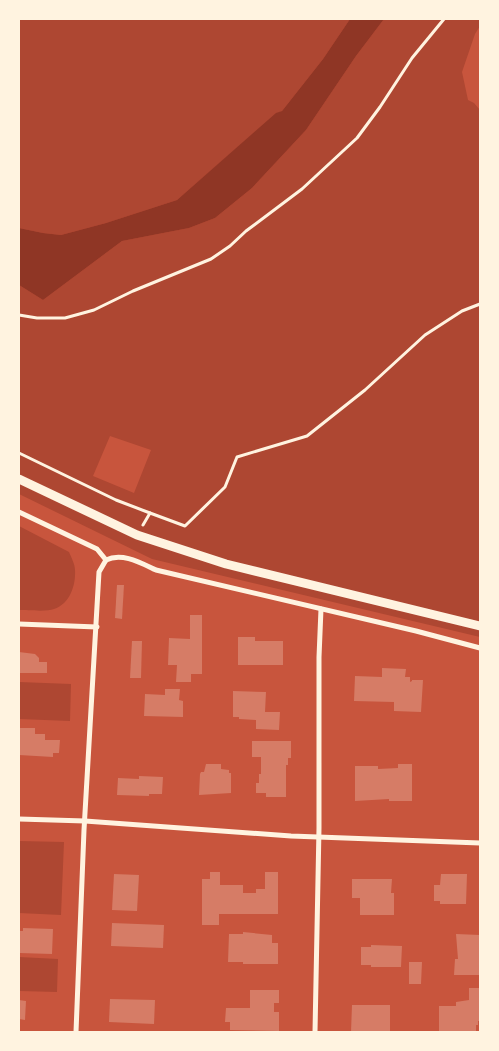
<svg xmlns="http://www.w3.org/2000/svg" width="499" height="1051" font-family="'Fira Sans',sans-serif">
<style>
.green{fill:#ae4732;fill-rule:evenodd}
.water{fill:#8f3625}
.building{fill:#d67c66}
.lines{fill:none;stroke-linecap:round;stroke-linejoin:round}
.path{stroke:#fff3e0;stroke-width:3}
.minor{stroke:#fff3e0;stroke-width:5}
.tertiary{stroke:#fff3e0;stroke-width:9}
</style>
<rect width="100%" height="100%" fill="#c8553d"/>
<!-- green -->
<g class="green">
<polygon points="19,19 350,19 323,59 282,111 276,114 177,200 106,223 61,235 43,233 19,228"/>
<path d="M384 19H480V26L475 34 462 72 468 100 474 103 480 110V637L152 559 19 494V285L43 300 122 241 189 228 215 218 252 188 306 130 356 56ZM110 436 151 450 134 493 93 476Z"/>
<path d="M19 526 69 552C71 557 75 564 75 570 76 585 70 604 54 609 47 612 28 610 19 610Z"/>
<polygon points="19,682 71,684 70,721 19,719"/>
<polygon points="19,841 64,842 61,915 19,913"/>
<polygon points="19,957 58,959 57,992 19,991"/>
</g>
<!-- water -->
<polygon class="water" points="350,19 384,19 356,56 306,130 252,188 215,218 189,228 122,241 43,300 19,285 19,228 43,233 61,235 106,223 177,200 276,113 282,111 323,59"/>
<!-- building -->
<g class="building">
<polygon points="117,585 124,585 122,619 115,618"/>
<polygon points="190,615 202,615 202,674 191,674 191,682 176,682 177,665 168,665 169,638 190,639"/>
<polygon points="238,637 255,637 255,641 283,641 283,665 238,665"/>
<polygon points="132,641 142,641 141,678 130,678"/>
<polygon points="19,652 35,654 39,658 39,662 47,662 47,673 19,673"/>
<polygon points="382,668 406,669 405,677 410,677 410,682 412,681 412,680 423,680 421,712 394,711 394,702 354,701 355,676 382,677"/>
<polygon points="165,689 180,689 179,700 183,701 183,717 144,716 145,694 165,695"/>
<polygon points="233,691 266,692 265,712 280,712 279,730 256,729 256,720 239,719 239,717 233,717"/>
<polygon points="19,728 35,728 35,734 45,734 45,740 60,740 59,753 53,753 53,757 19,755"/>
<polygon points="252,741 291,741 291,758 288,758 288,765 286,765 286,797 266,797 266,793 256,793 256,783 259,783 259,774 261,774 261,757 252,757"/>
<polygon points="206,764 221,764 221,769 229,770 229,773 231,773 231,793 199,795 200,774 201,772 204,772"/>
<polygon points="398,764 412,764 412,801 389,801 389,799 355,801 355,766 378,766 378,769 398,768"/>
<polygon points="139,776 163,777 162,794 149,794 149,796 117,795 118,778 139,779"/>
<polygon points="210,872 220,872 220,885 243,885 243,893 256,893 256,889 265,889 265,872 278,872 278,914 219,914 219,925 202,925 202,879 210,879"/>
<polygon points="114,874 139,875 137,911 112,910"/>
<polygon points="441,874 467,874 466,904 440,904 440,901 434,901 434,885 440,885"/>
<polygon points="352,879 392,879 391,893 394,893 394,915 360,915 360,898 352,898"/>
<polygon points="112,923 164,925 163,948 111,946"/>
<polygon points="23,928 53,929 52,954 19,953 19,931 23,931"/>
<polygon points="243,932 272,935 272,943 278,943 278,964 243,964 243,962 228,962 229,934 243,934"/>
<polygon points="456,934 480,935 480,975 454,975 455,959 458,959"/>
<polygon points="371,945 402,946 401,967 371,967 371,965 361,965 361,947 371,947"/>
<polygon points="409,962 422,962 421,984 409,984"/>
<polygon points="469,988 480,988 480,1021 478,1021 478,1025 476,1025 476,1032 439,1032 439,1006 456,1006 456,1002 469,1000"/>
<polygon points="250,990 279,990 279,1003 274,1003 274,1012 279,1012 279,1031 230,1030 230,1022 225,1022 226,1008 250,1008"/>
<polygon points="110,999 155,1000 154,1024 109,1022"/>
<polygon points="19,1000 26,1001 25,1020 19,1019"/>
<polygon points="352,1005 390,1005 390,1032 351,1032"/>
</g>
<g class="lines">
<!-- path -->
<g class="path">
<polyline points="19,315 37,318 65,318 94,310 133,291 211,259 230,246 246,231 302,189 357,138 380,107 412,58 444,19"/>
<polyline points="19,453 116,500 150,513"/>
<polyline points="143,525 150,513 185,526 225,487 237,457 307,436 365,390 425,335 462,311 480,304"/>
</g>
<!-- minor -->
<g class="minor">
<polyline points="19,512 97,549 106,560"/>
<path d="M106 560C122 552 141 563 156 570L416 631 480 648"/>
<polyline points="19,624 97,627"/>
<polyline points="19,819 85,821 291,836 480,843"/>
<polyline points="76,1032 84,830 99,572 106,560"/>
<polyline points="315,1032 319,828 319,657 321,609"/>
</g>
<!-- tertiary -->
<polyline class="tertiary" points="19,479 137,535 226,564 480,626"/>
</g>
<!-- border -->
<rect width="499" height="1051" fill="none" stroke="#fff3e0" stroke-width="40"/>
</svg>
